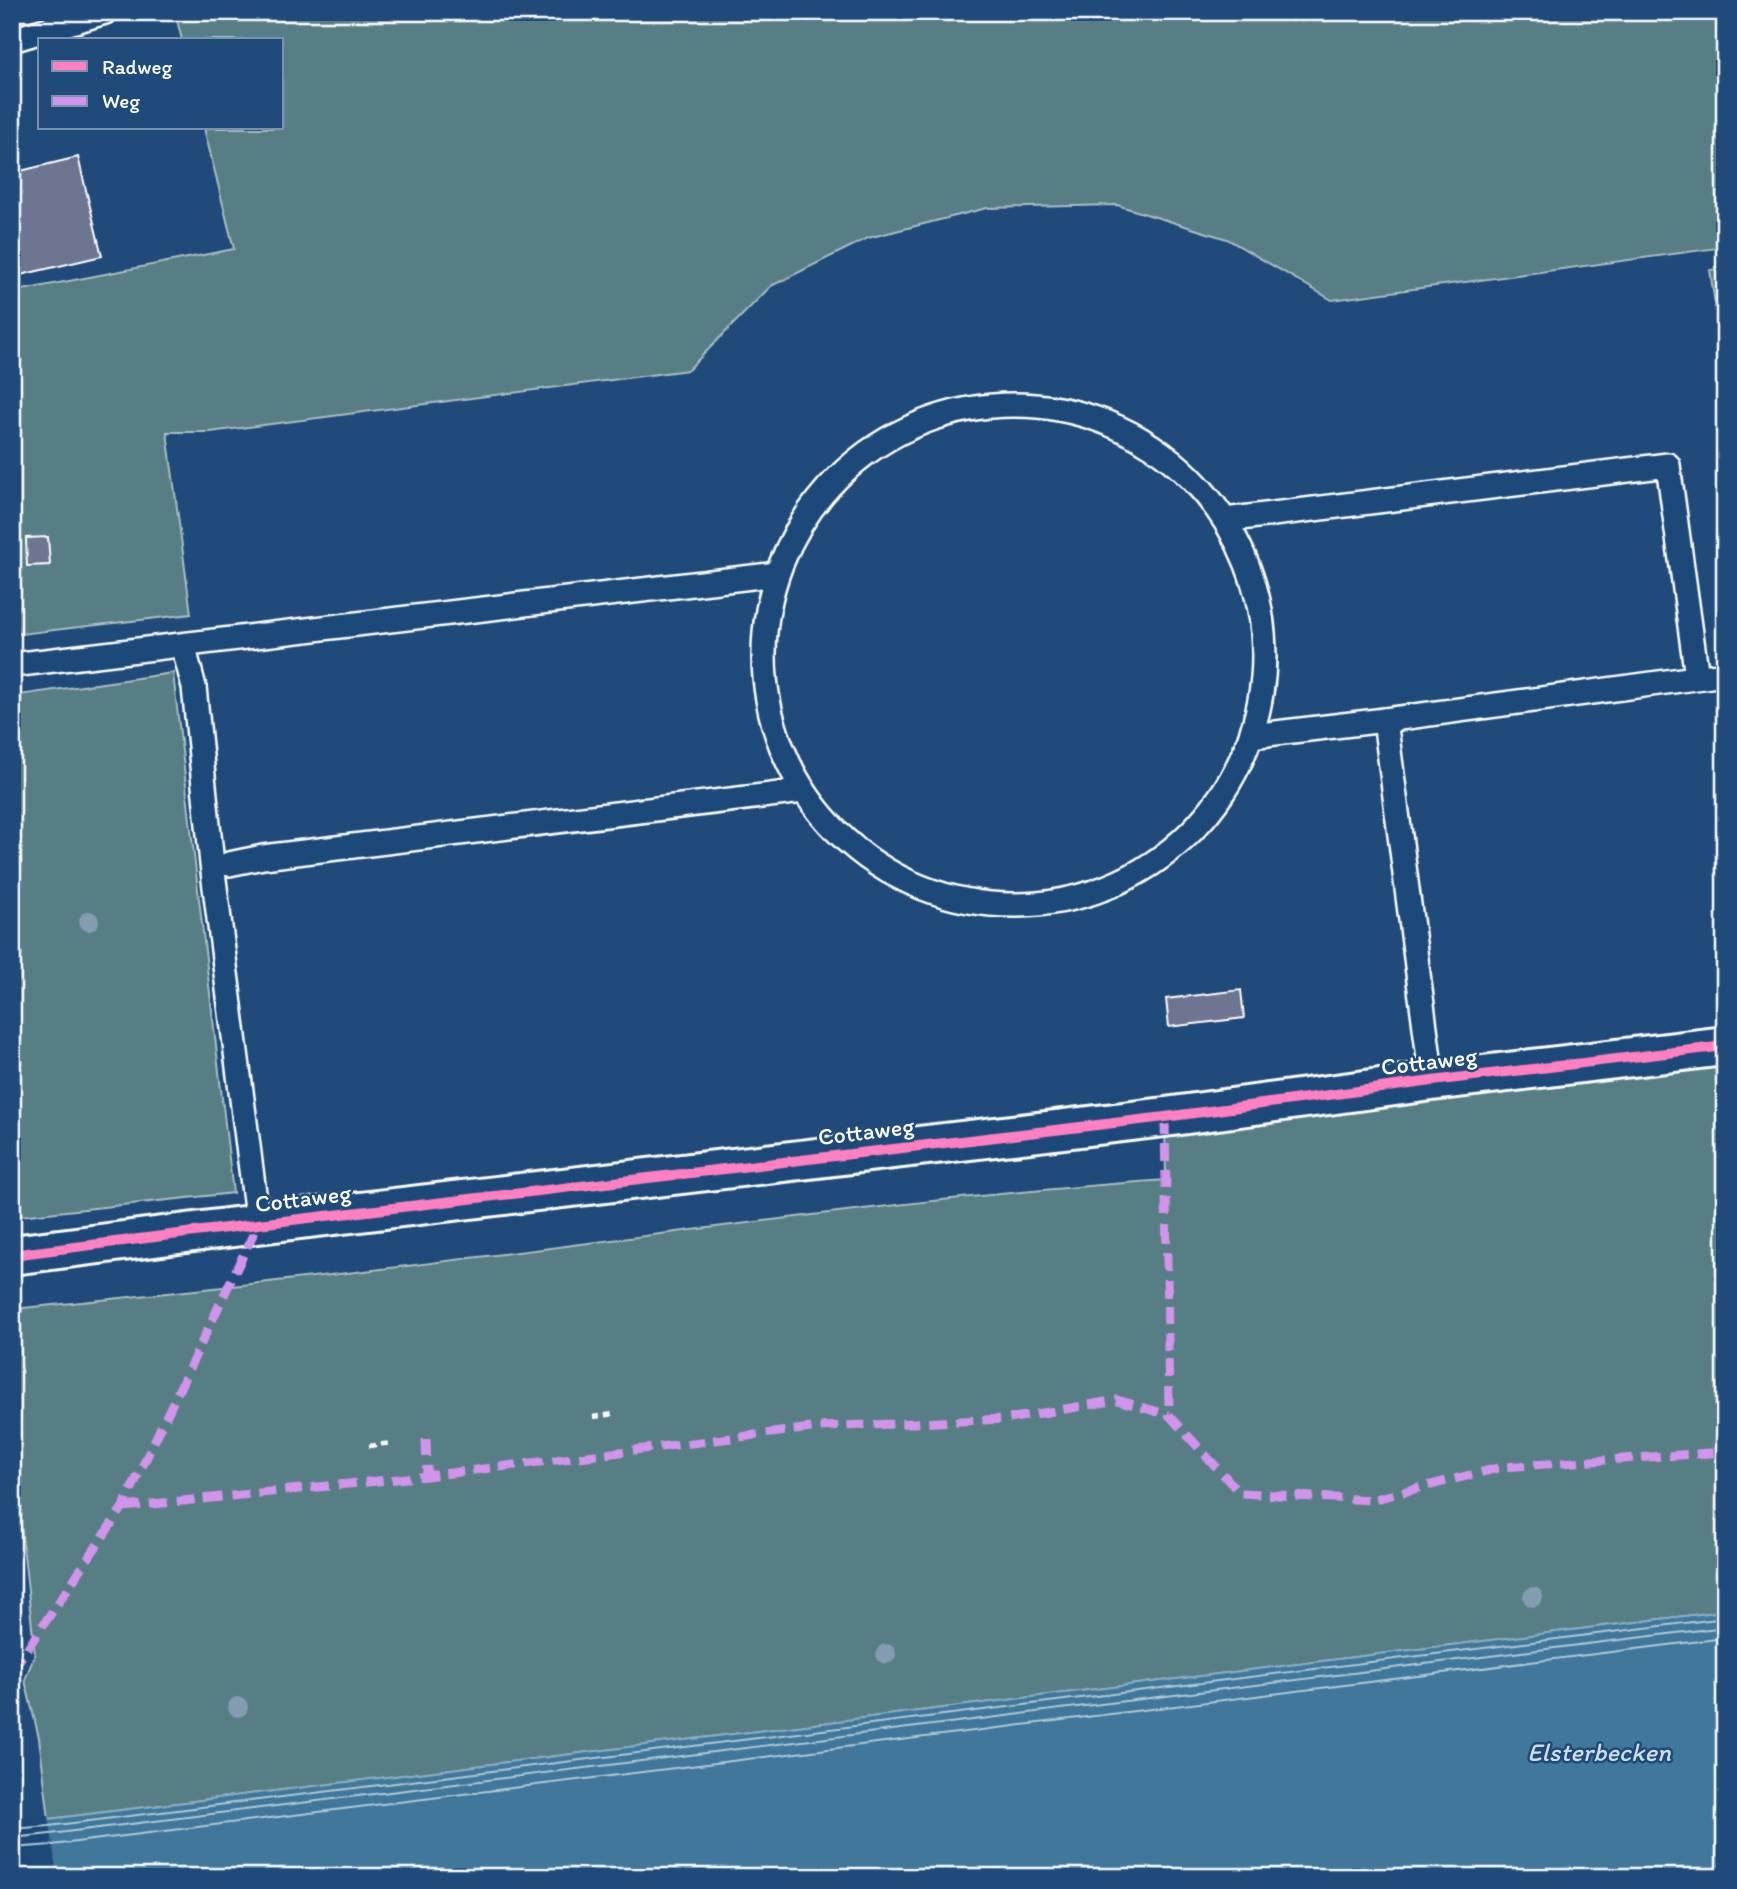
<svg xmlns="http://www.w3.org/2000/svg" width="1737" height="1889" font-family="Itim,sans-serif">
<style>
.green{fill:#577e84;stroke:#abbec2;stroke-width:2}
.water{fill:#3f779a;stroke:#8cadc2;stroke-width:2}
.pier{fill:#1f4a7a}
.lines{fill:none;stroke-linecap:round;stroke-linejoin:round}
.shore{stroke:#b2c9d7;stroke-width:2}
.building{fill:#6d7490;stroke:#fff;stroke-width:2}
.lane-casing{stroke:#fff;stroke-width:28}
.secondary-casing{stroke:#fff;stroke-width:44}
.path{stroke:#fff;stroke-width:4.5;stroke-dasharray:7 5;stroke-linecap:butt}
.lane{stroke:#1f4a7a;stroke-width:23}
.secondary{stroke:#1f4a7a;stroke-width:38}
.quiet{stroke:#d193ec;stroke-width:9;stroke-dasharray:18 9;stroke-linecap:butt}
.cycleway-casing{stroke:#1f4a7a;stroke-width:15}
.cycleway{stroke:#ff80c0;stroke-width:10}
.tree{fill:#839cb2}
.labels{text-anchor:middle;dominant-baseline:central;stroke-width:5;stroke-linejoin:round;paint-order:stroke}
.street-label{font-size:24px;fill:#fff;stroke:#1f4a7a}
.water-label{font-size:26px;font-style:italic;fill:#cfdde6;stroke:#1f4a7a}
</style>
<rect width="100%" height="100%" fill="#1f4a7a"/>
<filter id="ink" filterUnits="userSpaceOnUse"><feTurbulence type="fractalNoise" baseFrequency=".0143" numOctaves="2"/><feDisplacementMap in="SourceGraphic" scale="14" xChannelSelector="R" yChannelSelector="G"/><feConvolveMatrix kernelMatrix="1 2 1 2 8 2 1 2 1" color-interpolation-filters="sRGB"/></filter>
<g filter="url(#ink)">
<!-- green -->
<g class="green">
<polygon points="196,12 1725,12 1725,247 1332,300 1227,239 1117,205 987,208 868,238 771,286 688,370 210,432 167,432 191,614 12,635 12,292 234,249 204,128 282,128 282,40 182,40 177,20"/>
<polygon points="1725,268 1725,372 1710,270"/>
<polygon points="173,673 233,1193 20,1216 12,1210 12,696"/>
<path d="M1725 1049V1611L49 1819 39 1738 25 1680 35 1654 12 1445V1328L23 1308C159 1294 295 1280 431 1263 676 1233 920 1197 1166 1180L1165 1117Z"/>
</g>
<!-- water -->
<polygon class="water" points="1725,1611 1725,1877 12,1877 49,1819"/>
<!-- pier -->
<polygon class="pier" points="49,1815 57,1877 12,1877 12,1819"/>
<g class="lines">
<!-- shore -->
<g class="shore">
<polyline points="12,1829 49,1826 1725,1618"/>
<polyline points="12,1838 50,1834 1725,1627"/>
<polyline points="12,1848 52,1845 1725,1638"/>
</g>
</g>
<!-- building -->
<g class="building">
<polygon points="78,157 102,256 12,277 12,173"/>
<polygon points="48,537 50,565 27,566 26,538"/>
<polygon points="1241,990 1244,1018 1169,1027 1166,999"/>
</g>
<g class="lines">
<defs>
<g id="lane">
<polyline points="12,40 105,12"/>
<circle cx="1014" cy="655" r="250"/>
<polyline points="1225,520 1668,465 1697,677"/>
<polyline points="183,645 194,687 212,864 258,1224"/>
<polyline points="12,665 777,574"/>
<polyline points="1385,720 1432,1081"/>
<polyline points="1251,736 1385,720 1725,674"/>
<polyline points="229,864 263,857 803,791"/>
</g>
<polyline id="secondary" points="12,1255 258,1224 1165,1117 1432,1081 1725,1046"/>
</defs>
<!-- lane casing -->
<use href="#lane" class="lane-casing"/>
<!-- secondary casing -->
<use href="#secondary" class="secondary-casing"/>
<!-- path -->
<g class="path">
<polyline points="593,1417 613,1414"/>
<polyline points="369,1446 391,1443"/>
</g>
<!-- lane -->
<use href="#lane" class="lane"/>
<!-- secondary -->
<use href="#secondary" class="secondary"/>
<!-- quiet -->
<g class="quiet">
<polyline points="1165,1117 1169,1415 1240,1493 1371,1500 1502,1467 1725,1452"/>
<polyline points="426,1439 427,1476"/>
<polyline points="123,1507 427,1476 820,1427 1008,1419 1117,1400 1169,1415"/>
<polyline points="12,1671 123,1507 258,1224"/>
</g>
<defs>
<polyline id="cycleway" points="12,1255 258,1224 1165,1117 1432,1081 1725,1046"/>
</defs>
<!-- cycleway casing -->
<use href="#cycleway" class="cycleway-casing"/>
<!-- cycleway -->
<use href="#cycleway" class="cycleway"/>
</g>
<!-- trees -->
<g class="tree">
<circle cx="89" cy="921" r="10"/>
<circle cx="1533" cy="1597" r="10"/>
<circle cx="886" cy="1654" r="10"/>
<circle cx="238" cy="1707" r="10"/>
</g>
</g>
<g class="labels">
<!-- street labels -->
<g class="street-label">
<text transform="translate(1429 1061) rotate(-7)">Cottaweg</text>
<text transform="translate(866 1131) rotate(-7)">Cottaweg</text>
<text transform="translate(303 1198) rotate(-7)">Cottaweg</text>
</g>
<!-- water labels -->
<g class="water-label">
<text x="1599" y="1752">Elsterbecken</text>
</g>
</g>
<!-- margin -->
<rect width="1737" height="1889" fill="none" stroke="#1f4a7a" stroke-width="42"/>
<rect x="21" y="21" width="1695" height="1847" fill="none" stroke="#fff" stroke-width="2.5" filter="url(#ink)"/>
<!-- legend -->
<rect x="38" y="38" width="245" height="91" fill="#1f4a7a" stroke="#7992af" stroke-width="2"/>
<rect x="52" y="61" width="35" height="10" fill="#ff80c0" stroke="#7992af" stroke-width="2"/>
<text x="102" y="74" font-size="21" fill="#ffffff">Radweg</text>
<rect x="52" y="96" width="35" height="10" fill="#d193ec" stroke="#7992af" stroke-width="2"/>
<text x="102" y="108" font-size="21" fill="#ffffff">Weg</text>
</svg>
